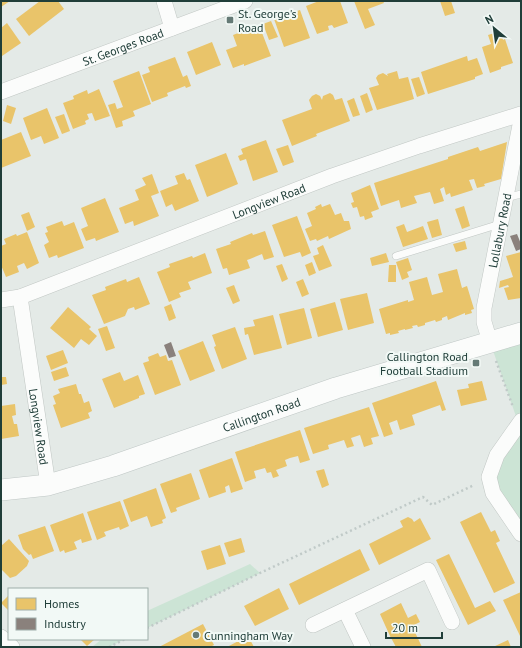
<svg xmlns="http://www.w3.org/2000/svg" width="522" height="648" font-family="'PT Sans',sans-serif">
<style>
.green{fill:#cce4d5}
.homes{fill:#e9c46a}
.industry{fill:#8a817c}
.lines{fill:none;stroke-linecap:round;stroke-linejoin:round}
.lane-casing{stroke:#c1c7c4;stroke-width:8}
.street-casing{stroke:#c1c7c4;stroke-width:16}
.secondary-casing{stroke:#bfc7c5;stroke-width:22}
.path{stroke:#c0cac8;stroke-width:2.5;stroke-dasharray:2 3;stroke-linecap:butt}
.lane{stroke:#fbfcfb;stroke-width:7}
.street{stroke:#fbfcfb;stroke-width:15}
.secondary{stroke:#fbfcfb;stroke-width:21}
.poi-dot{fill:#657a76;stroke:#f2f9f6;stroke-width:1.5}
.labels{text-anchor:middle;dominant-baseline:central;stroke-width:4;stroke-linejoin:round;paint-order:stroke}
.poi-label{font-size:12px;fill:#203e39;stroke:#f2f9f6;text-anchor:start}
.street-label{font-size:12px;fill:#203e39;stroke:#f2f9f6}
</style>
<rect width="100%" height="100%" fill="#e4eae7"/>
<!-- green -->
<g class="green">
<polygon points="521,333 521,532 493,493 497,455 519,425 490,342"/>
<polygon points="250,564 260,573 147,628 147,611"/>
<polygon points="102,639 125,639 109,647 92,647"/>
</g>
<!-- homes -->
<g class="homes">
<polygon points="1,1 10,1 1,7"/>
<polygon points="40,1 58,1 64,9 29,36 16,19"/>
<polygon points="319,1 340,1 348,23 334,28 332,25 328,26 329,30 317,34 306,6"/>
<polygon points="354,1 383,1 384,3 368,9 375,25 365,29"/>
<polygon points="440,1 451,1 455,13 445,16"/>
<polygon points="300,10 310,38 284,47 274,19"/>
<polygon points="271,21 278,37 269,40 263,24"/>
<polygon points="7,23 21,43 2,56 1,55 1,28"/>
<polygon points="259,25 271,56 244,66 244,64 233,68 226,50 237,46 233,35"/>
<polygon points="501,31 503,40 505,39 513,63 501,67 501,69 490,73 482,47 491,44 488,35"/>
<polygon points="212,42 221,65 196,75 187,52"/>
<polygon points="467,56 468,61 477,58 483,74 475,77 475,79 428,94 421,72"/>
<polygon points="175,57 183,77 187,75 191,86 186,88 185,86 167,93 168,96 152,102 142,75 150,72 148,67"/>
<polygon points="139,71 151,104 133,111 135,116 122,121 123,126 116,128 108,105 115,103 117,109 123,107 113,81"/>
<polygon points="397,71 399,79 408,77 414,99 377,110 369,88 379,85 376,78 378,75 383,73 388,76 387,74"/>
<polygon points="419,77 425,94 417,97 411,79"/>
<polygon points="99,89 110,116 95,121 92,113 87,114 89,119 85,121 86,124 73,129 63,103 74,99 73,96 87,90 88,94"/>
<polygon points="330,93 333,95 335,100 342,98 350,121 316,134 317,136 292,146 282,120 312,109 309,100 312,96 316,94 320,96 322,100 323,96"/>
<polygon points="367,93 373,110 366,113 360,96"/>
<polygon points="354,98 360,115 353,117 347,101"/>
<polygon points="7,105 16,108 11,124 3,121"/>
<polygon points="47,108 59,138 44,144 41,136 31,140 23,118"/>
<polygon points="64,114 70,131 62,134 55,117"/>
<polygon points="21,132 31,156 1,168 1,153 2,153 1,140"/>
<polygon points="266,140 278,172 253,181 246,159 240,161 238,156 243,154 241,149"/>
<polygon points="507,142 501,179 484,184 485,186 477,188 474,179 469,180 473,190 451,197 450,193 446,195 444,187 440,189 444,201 434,204 430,192 414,196 417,203 401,208 399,200 381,206 374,183 448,159 448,157 478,147 480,151"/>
<polygon points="288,145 294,162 283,166 276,149"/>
<polygon points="226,153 238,184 207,197 195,165"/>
<polygon points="184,173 187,180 190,179 199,201 175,211 172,204 166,207 160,191 178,184 175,176"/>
<polygon points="152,174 159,193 151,196 159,216 134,226 133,221 125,224 119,208 139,200 135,190 146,185 142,178"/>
<polygon points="370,185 379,209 371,212 373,217 365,220 364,216 360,217 357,207 353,208 351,203 354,202 351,193"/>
<polygon points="105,198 119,232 96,241 95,238 86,241 81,229 88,226 81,208"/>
<polygon points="321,204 322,207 330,204 335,215 341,213 344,221 349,221 351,229 329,239 328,236 317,241 316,239 310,241 305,229 312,226 307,213 316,209 315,207"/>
<polygon points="464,206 470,226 462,229 455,209"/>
<polygon points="29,212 35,227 27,231 21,215"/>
<polygon points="297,216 311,253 302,257 300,252 284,257 272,225"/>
<polygon points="438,219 442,235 432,238 427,222"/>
<polygon points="62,221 64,226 74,222 84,248 58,258 57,255 49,258 44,245 49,242 45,233 48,232 46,227"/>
<polygon points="404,224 407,232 423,226 428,239 403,247 396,227"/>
<polygon points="265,231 274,257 264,260 262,254 250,259 247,260 250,268 229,275 227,268 223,269 216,249 231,244 230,242 252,233 253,235"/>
<polygon points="27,232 39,263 27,269 24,263 17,266 19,272 6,277 1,265 1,246 6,244 4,239 16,234 17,236"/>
<polygon points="465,241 467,249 456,252 453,244"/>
<polygon points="323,245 332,266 319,271 313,256 319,254 317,248"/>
<polygon points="521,252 521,298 508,300 504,288 509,287 508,285 499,288 500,281 513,277 506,256"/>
<polygon points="205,253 212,273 188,282 191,289 179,293 181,297 169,302 157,272 170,267 169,264 192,256 193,258"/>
<polygon points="386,253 389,262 372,266 370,258"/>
<polygon points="408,258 412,270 407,272 409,277 402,280 396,262"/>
<polygon points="312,262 316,273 309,276 305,265"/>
<polygon points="282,264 288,279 282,282 276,266"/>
<polygon points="389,265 396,265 396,282 388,282"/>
<polygon points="457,269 462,288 467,286 474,309 471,310 472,313 465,315 465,313 448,320 447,316 442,318 442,320 436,322 435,320 425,323 425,325 418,327 417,325 412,326 413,328 405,330 405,329 398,331 399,333 390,335 390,333 386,334 379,309 408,300 408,302 414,300 409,282 427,277 432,295 443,292 438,274"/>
<polygon points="139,277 150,304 135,310 134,307 128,309 125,316 104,324 92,295 106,290 105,287 126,279 127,282"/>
<polygon points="303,279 309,294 302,297 296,282"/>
<polygon points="234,285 240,301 233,304 226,288"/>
<polygon points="367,293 374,323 348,330 340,299"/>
<polygon points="335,302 343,330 318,337 310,309"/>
<polygon points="171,304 176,318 169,321 164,307"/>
<polygon points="68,307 91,327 89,329 97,336 89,345 81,339 74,348 50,328"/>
<polygon points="304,308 312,338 287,345 279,314"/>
<polygon points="273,315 282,348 254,355 248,334 245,335 244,328 255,326 253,320"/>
<polygon points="107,326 115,348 106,351 98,329"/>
<polygon points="235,327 247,359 222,369 214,347 216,346 212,335"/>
<polygon points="203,341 215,371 190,381 178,351"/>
<polygon points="63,350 68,363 51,370 46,356"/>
<polygon points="158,353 160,357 166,355 168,361 172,360 181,385 155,395 143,363 149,361 148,357"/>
<polygon points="66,367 69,376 54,381 51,372"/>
<polygon points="120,372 124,381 138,375 145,394 139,396 139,398 114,408 102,379"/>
<polygon points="1,377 6,377 7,384 1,385"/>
<polygon points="436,381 446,410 442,411 440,405 412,415 415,425 400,430 397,420 389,423 393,434 384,437 372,403"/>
<polygon points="482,381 487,400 461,406 457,390 469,388 468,384"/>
<polygon points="76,384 79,394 81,394 84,403 89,401 92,411 88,413 90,418 61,428 53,405 56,404 53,396 60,393 58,389"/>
<polygon points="15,404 16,415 12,416 14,424 17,424 19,436 1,439 1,406"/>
<polygon points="369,407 379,436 371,438 373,444 364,447 360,435 351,438 354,446 347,448 344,440 328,445 329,449 313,454 304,428"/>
<polygon points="300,430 310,460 300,463 298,456 290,458 285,460 287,466 276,470 279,476 273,478 271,472 267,473 265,468 254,471 256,478 245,482 235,452"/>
<polygon points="232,458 243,489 231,493 229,485 225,487 226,492 209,498 199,470"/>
<polygon points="324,469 329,485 322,488 316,471"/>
<polygon points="191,473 200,499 176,508 177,511 171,513 160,484"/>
<polygon points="156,488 166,518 162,520 163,523 151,527 147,516 131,522 123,500"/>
<polygon points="120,501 129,526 120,530 119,527 104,532 106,536 97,540 87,512"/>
<polygon points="481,512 491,532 495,530 500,541 496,543 515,583 494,593 460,522"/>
<polygon points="83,513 92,540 82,543 81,539 74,542 77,549 65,553 64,550 60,552 50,525"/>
<polygon points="408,517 412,519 414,522 420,518 431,539 379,565 369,544 403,527 400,521"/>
<polygon points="45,526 54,551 33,559 31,554 29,555 23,549 18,535"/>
<polygon points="241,538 245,552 229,557 224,543"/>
<polygon points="9,539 29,561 27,566 16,576 10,578 1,569 1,546"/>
<polygon points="220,545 226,564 207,570 201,551"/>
<polygon points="360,549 370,570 299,605 289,584"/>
<polygon points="449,554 475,608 490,601 496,611 468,625 436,560"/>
<polygon points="279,588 289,609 255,626 244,606"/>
<polygon points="521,592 521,638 503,600"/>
<polygon points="9,595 9,611 1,603"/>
<polygon points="401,603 408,618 416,614 420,622 412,626 422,647 396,647 390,636 380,614"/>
<polygon points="203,624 214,645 210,647 159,647"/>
<polygon points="248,636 254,647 227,647"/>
<polygon points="80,639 95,639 87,646"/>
<polygon points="508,640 511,647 493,647"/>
</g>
<!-- industry -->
<g class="industry">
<polygon points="517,234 521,244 521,249 516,251 510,236"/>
<polygon points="171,342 176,356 169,358 164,345"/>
</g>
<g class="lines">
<defs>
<g id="lane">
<polyline points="506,198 521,194"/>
<polyline points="396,256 500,224"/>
</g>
<g id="street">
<polyline points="164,1 172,28"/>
<path id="s1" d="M1 92 245 1"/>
<path id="s2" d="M20 297 48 485"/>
<path id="s3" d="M1 300 20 297 332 176 419 146 521 114"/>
<path id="s4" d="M490 342 484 322V308L521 120"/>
<polyline points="521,421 497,455 489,477 493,493 521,534"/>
<polyline points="345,610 363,647"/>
<polyline points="313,625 428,570 452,622"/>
<polyline points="1,637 12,647"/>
</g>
<g id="secondary">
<path id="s5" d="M1 490 48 485 113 466 336 388 521 333"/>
</g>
</defs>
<!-- lane casing -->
<use href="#lane" class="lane-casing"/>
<!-- street casing -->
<use href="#street" class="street-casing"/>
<!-- secondary casing -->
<use href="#secondary" class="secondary-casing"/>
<!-- path -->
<g class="path">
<polyline points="496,361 513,407"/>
<polyline points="147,628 260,573 423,497 432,505 474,485"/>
<polyline points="109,647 125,639"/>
</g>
<!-- lane -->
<use href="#lane" class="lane"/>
<!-- street -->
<use href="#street" class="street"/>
<!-- secondary -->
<use href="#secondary" class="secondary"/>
</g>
<!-- markers -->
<g class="poi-dot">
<rect x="226" y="16" width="8" height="8" rx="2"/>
<rect x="472" y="359" width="8" height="8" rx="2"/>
<circle cx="196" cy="635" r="4"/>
</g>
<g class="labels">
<!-- poi labels -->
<g class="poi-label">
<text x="238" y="13">St. George's<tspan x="238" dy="14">Road</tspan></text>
<text x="468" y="356" text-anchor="end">Callington Road<tspan x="468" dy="14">Football Stadium</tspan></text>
<text x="204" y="635">Cunningham Way</text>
</g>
<!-- street labels -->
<g class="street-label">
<text stroke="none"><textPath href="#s1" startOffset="130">St. Georges Road</textPath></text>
<text stroke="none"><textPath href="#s3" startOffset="286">Longview Road</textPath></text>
<text stroke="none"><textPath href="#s4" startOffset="114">Lollabury Road</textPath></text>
<text stroke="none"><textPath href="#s5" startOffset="272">Callington Road</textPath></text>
<text stroke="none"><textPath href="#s2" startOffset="131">Longview Road</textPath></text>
</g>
</g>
<!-- border -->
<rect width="522" height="648" fill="none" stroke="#203e39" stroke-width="4"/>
<!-- legend -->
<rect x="8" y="588" width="140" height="52" fill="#f2f9f6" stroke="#9eaeaa"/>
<rect x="16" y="598" width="20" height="12" fill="#e9c46a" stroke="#9eaeaa"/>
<text x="44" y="608" font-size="12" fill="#203e39">Homes</text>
<rect x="16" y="618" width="20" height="12" fill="#8a817c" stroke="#9eaeaa"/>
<text x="44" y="628" font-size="12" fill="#203e39">Industry</text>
<!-- north arrow -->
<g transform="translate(494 28) rotate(331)" stroke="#f2f9f6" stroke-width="3" paint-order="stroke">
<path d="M0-3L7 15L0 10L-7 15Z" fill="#203e39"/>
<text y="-6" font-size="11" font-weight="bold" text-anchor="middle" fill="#203e39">N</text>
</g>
<!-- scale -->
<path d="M386 632v6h56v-6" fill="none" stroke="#203e39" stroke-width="2"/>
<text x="392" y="632" font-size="12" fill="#203e39" stroke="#f2f9f6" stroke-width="3" paint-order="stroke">20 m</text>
</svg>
